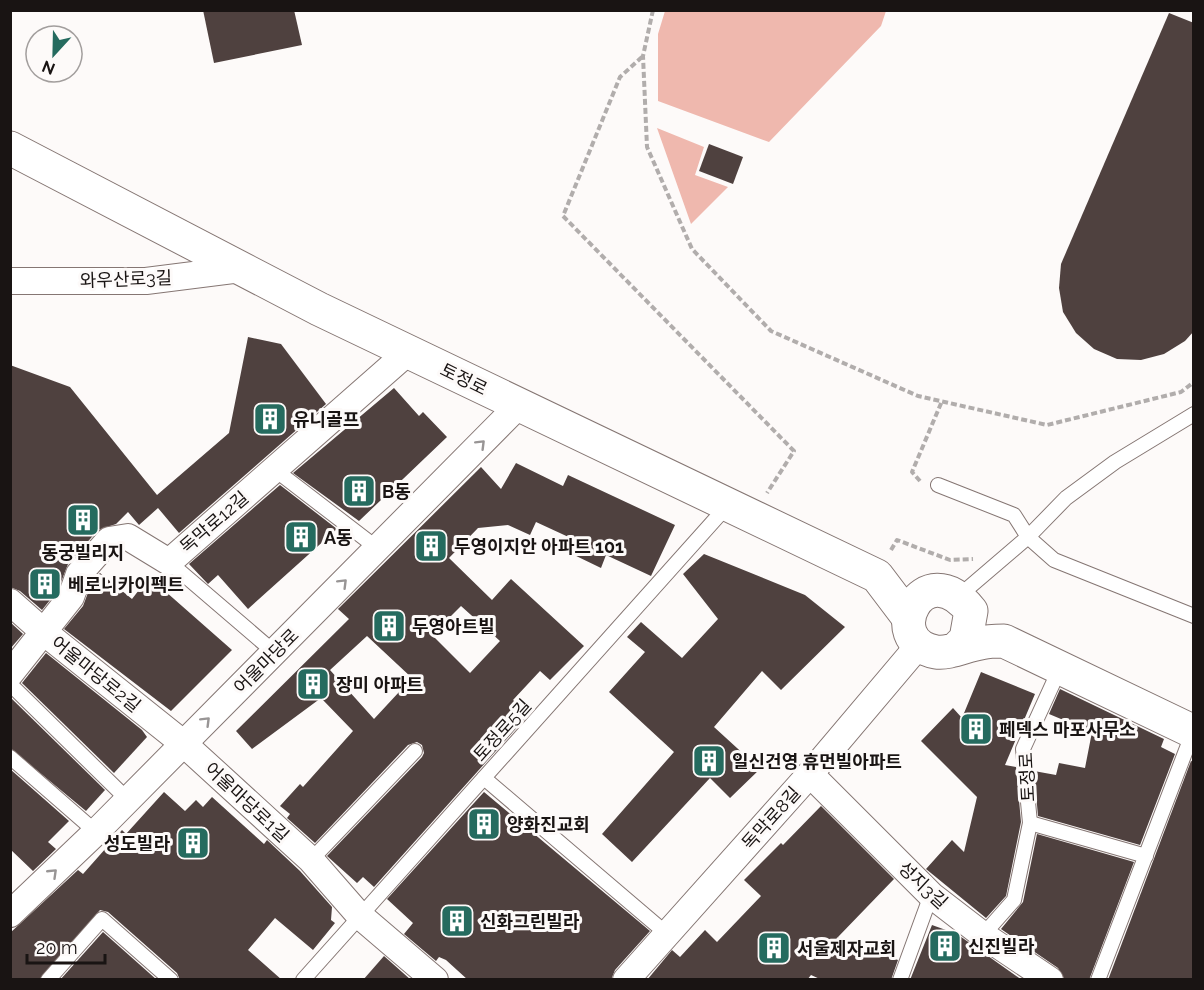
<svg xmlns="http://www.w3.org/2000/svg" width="1204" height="990" font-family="Raleway,'Noto Sans KR',sans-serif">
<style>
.green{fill:#efb8ae}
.building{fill:#4f413f;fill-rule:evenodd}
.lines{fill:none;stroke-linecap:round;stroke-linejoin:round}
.lane-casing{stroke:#857673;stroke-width:16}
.street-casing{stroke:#857673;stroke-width:28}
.secondary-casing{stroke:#857673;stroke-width:35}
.path{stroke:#b1adac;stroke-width:4;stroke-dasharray:6 3;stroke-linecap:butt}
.lane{stroke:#fff;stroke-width:14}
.street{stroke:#fff;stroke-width:26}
.secondary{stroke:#fff;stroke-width:33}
.oneway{stroke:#989595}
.labels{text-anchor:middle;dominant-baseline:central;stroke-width:6;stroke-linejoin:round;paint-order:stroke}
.street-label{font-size:18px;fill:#191413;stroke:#fdfaf9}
.poi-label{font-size:18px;font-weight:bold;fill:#191413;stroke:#fdfaf9;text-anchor:start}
</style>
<rect width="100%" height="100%" fill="#fdfaf9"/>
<!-- green -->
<g class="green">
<polygon points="665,11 665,10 886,11 881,26 769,142 658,101 658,34"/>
<polygon points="657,128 704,147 695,175 728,187 691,224"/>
</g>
<!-- building -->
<g class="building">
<polygon points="203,10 294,10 302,45 214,63"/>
<polygon points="1169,13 1194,23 1194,331 1185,341 1164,354 1141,360 1117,359 1094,349 1076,333 1063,312 1059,288 1061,264"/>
<polygon points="709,144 743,157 733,184 699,171"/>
<polygon points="248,337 281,344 326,404 179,533 158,508 139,525 128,512 116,524 98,530 68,564 58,590 42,610 20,591 10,587 10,365 70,387 157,495 229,433"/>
<polygon points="394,388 419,416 423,412 447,437 359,521 293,473"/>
<path d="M516 463 563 486 568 475 675 525 651 576 606 555 601 568 570 553 575 540 536 522 530 535 508 525 478 528 449 558 492 600 511 579 584 646 550 680 540 671 513 700 529 714 374 887 363 877 357 883 327 856 422 757 424 753 422 745 417 742 408 745 315 843 287 818 290 814 280 806 300 784 303 787 353 731 321 698 252 749 236 731 349 619 338 609 481 467 501 489ZM461 606 500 641 470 673 432 635ZM367 636 412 678 374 719 330 670Z"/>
<polygon points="280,485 337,529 248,609 218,575 208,584 189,564"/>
<polygon points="704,554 805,595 845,627 781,690 762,671 714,727 760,769 730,798 710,778 632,862 602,834 674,752 609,692 645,652 627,637 641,622 682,658 718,619 683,574"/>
<polygon points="100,573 132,599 149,577 232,650 171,711 64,629 83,606 92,582"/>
<polygon points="10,622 23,634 10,649"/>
<polygon points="46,653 142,730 147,737 114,773 22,683"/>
<polygon points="981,672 1035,694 1005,765 1016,767 1021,822 1006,896 986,918 926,869 952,840 964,852 977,797 921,741 953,708 962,718"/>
<polygon points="1060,689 1164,739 1161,747 1175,754 1140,845 1038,816 1034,771 1056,775 1059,763 1085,768 1092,732 1049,714"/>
<polygon points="10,697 105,790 86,811 10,748"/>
<polygon points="1191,761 1194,762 1194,980 1108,980"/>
<polygon points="10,769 69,821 48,842 56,849 33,871 10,849"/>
<polygon points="164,792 185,811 196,800 203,807 212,797 264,844 267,840 300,871 332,907 331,920 335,923 313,950 275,918 248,950 282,980 180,980 177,973 108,912 100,910 39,980 10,980 10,933 78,870 83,874 122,830 126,834"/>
<polygon points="484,792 650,931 615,970 611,980 468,980 446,960 439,957 436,961 404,934 413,923 387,899"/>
<polygon points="821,806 894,879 838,937 898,960 891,980 822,980 811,975 807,980 647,980 672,950 680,957 705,930 717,942 761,896 744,880 781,843 783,845"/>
<polygon points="1037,834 1134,862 1089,980 1065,980 1058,968 1001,929 1023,902"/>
<polygon points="932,925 957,934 1022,980 910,980"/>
<polygon points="103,932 157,980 60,980"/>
<polygon points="384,956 411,980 363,980"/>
</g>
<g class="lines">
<defs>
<g id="lane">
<polyline points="274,469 377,548"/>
<polyline points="938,485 1014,515 1028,537 1054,560 1194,616"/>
<polyline points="169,562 274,652"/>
<polyline points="959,596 1028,537 1066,498 1115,462 1194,414"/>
<polyline points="10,684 128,800"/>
<polyline points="10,757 96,832"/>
<polyline points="484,778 667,934"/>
<polyline points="1030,823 1146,856"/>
<polyline points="311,860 415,751"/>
<polyline points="983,935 1014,900 1030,823 1023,749 1060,668"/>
<polyline points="48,980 102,919 171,980"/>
<polyline points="303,980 728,505"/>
<polyline points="900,980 931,895"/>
<polyline points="1098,980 1193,732"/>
</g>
<g id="street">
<polyline points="10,281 146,281 241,269"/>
<polyline points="10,602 45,633 184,744 311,860 359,915 435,980"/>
<polyline points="10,674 71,597 79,574 109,540 128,537 169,562 408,352"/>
<polyline points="810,774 931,895 983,935 1050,980"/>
<polyline points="10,914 96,832 519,405"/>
<polyline points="626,980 810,774 919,645"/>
</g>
<g id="secondary">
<polyline points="10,148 319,309 877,576 908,617"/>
<path d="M957 648 966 639 971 611C923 550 878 642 936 652 949 654 967 645 981 643 988 641 996 641 1004 641L1194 732"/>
</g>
</defs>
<!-- lane casing -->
<use href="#lane" class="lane-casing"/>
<!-- street casing -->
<use href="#street" class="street-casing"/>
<!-- secondary casing -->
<use href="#secondary" class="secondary-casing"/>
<!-- path -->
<g class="path">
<polyline points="653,10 643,56 647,147 692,249 771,331 918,396 1047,425 1181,392 1194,382"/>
<polyline points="642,57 620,77 563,216 794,451 767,493"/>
<polyline points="920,481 912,472 942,401"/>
<polyline points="891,550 897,540 950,560 973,559"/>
</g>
<!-- lane -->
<use href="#lane" class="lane"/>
<!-- street -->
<use href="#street" class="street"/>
<!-- secondary -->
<use href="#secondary" class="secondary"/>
</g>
<!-- one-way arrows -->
<defs><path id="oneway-chevron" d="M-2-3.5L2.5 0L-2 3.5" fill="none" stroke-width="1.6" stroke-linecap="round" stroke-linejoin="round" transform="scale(1.5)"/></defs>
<g class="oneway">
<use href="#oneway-chevron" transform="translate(481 444) rotate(-45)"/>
<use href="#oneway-chevron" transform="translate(343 583) rotate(-45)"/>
<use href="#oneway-chevron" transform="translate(206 721) rotate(-45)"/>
<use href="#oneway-chevron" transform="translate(53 873) rotate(-44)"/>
</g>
<!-- icons -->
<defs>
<symbol id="building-square" viewBox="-11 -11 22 22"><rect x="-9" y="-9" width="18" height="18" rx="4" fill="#256b5f" stroke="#fdfaf9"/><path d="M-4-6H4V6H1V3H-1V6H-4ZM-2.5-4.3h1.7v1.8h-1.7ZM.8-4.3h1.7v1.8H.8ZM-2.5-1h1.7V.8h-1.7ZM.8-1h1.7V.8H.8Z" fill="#fff"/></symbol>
</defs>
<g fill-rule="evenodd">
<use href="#building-square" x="251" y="400" width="38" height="38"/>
<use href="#building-square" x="340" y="472" width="38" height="38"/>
<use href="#building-square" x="64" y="501" width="38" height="38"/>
<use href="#building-square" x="282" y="518" width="38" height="38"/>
<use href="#building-square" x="412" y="527" width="38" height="38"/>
<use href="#building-square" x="26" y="565" width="38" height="38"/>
<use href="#building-square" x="370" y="607" width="38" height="38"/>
<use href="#building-square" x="294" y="665" width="38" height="38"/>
<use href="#building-square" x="957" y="710" width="38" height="38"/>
<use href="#building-square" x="690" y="742" width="38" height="38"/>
<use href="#building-square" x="465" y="805" width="38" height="38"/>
<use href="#building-square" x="174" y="824" width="38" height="38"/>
<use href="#building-square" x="438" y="902" width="38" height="38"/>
<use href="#building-square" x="926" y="927" width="38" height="38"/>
<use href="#building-square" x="755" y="929" width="38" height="38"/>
</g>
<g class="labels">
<!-- street labels -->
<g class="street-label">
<text transform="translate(126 279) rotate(-2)">와우산로3길</text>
<text transform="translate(464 379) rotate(26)">토정로</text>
<text transform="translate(214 522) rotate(-41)">독막로12길</text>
<text transform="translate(266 661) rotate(-45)">어울마당로</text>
<text transform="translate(96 674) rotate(39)">어울마당로2길</text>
<text transform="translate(502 730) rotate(-48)">토정로5길</text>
<text transform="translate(1027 777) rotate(-93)">토정로</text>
<text transform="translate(247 802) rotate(43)">어울마당로1길</text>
<text transform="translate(771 818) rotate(-48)">독막로8길</text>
<text transform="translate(923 885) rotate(43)">성지3길</text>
</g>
<!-- poi labels -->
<g class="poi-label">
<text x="293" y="419">유니골프</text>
<text x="382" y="491">B동</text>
<text x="324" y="537">A동</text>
<text x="454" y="546">두영이지안 아파트 101</text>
<text x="83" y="552" text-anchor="middle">동궁빌리지</text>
<text x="68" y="584">베로니카이펙트</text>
<text x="412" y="626">두영아트빌</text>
<text x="336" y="684">장미 아파트</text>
<text x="999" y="729">페덱스 마포사무소</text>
<text x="732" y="761">일신건영 휴먼빌아파트</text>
<text x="507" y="824">양화진교회</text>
<text x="170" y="843" text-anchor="end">성도빌라</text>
<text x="480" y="921">신화그린빌라</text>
<text x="968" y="946">신진빌라</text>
<text x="797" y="948">서울제자교회</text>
</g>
</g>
<!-- border -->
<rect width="1204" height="990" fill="none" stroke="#191413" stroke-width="24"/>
<!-- north arrow -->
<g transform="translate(54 54) rotate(202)"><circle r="28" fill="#fdfaf9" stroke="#a29e9d" stroke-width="1.5"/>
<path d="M0-4.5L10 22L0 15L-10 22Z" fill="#256b5f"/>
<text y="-9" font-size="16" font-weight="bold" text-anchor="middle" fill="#191413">N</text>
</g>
<!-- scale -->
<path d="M27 954v9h78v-9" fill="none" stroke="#191413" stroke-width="3"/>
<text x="36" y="954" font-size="18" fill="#191413" stroke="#fdfaf9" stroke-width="4.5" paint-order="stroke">20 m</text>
</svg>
